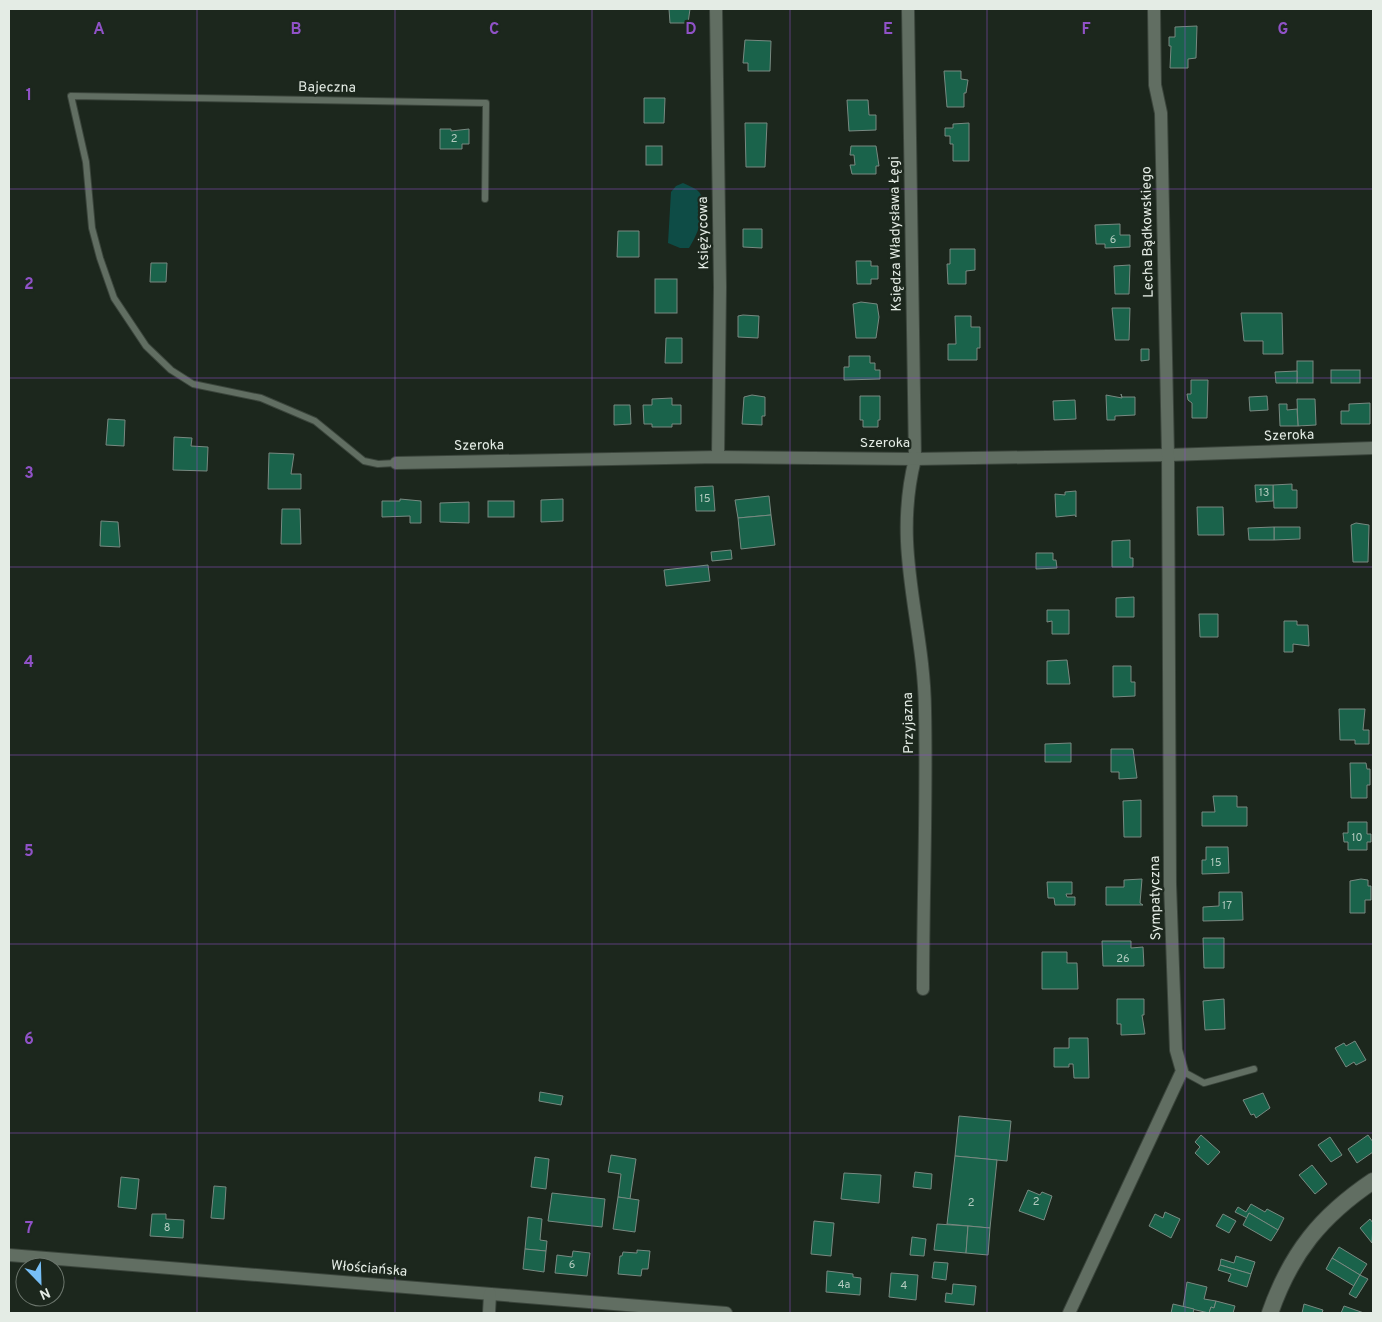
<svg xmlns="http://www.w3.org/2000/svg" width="1382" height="1322" font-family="Overpass,sans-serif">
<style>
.water{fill:#0e4c46}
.building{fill:#1a634b;stroke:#788981}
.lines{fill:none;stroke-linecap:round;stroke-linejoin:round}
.service-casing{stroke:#3b453c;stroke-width:8}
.minor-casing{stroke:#3b453c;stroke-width:14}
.tertiary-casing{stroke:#3b453c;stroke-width:18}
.service{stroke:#616e62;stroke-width:6}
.minor{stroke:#616e62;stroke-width:12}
.tertiary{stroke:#616e62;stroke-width:16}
.grid{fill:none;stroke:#9052c7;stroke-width:1;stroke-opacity:0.55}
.labels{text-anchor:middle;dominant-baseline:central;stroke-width:4.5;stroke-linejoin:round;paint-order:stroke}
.number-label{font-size:11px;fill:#b2cabe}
.street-label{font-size:14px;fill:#e4ece5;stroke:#1c271d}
.grid-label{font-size:16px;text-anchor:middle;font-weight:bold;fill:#9052c7;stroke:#1c271d;stroke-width:4.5;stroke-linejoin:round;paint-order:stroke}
</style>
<rect width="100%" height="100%" fill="#1c271d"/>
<!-- water -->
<path class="water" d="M683 183C687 185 693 187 697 190 712 202 697 236 689 248H680L668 243 671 192 676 186Z"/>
<!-- building -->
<g class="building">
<polygon points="669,9 690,9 688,23 670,23"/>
<polygon points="1197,26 1196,58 1188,59 1188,68 1170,68 1171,46 1169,46 1169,37 1175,37 1175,27"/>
<polygon points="745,40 771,41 770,71 748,71 748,63 743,63"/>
<polygon points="944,71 961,71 961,79 968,80 966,93 964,93 964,107 947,107"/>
<polygon points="644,98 665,98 664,123 644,123"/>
<polygon points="847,100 868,100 869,115 876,115 876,130 849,131"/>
<polygon points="745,123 767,123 765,167 746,167"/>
<polygon points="969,123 969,161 953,161 953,144 950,144 950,136 945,136 945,128 953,128 953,124"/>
<polygon points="440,129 451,129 451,131 469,129 469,144 462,144 462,149 440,149"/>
<rect x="646" y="146" width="16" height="19"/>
<polygon points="851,146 876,146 879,166 876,166 876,174 852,174 850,165 855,165 854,155 850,155"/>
<polygon points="1120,224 1120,235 1130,235 1130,247 1105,248 1105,244 1096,244 1095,225"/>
<polygon points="743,229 762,229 762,248 743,247"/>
<polygon points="618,231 639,231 639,257 617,257"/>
<polygon points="950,249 975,249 975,270 966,271 966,284 948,284 947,264 950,264"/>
<polygon points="856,261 871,261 871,266 878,266 878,279 871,279 871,284 857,284"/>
<polygon points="151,263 167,263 166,282 150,282"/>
<polygon points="1130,265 1129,294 1115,294 1114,266"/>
<rect x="655" y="279" width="22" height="34"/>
<polygon points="861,302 877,304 879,317 876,338 856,338 853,304"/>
<polygon points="1112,308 1130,308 1129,340 1115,340"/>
<polygon points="1241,313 1282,313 1283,354 1263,354 1263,341 1244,341"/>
<polygon points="743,315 759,316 758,338 738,337 738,316"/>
<polygon points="955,316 971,316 971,327 980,327 980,348 977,348 977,360 948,360 948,344 956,344"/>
<polygon points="666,338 682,338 682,363 665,363"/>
<polygon points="1141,349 1149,349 1149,360 1141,361"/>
<polygon points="849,356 870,356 870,363 875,363 875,370 880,370 880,379 844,380 844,367 849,367"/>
<rect x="1297" y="361" width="16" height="22"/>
<rect x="1331" y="370" width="29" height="13"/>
<polygon points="1297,371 1297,383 1276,383 1275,372"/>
<polygon points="1191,380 1208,380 1207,418 1192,418 1192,403 1188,400 1187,394 1191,394"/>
<polygon points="1121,394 1122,397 1135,397 1135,415 1115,416 1115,420 1107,420 1106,395 1122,398"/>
<polygon points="752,395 765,397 765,416 762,416 762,425 742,424 744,397"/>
<polygon points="860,396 880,396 880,420 878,420 878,427 863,427 863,420 860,420"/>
<polygon points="1267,396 1268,410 1250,411 1249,397"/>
<polygon points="672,398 672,405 681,405 681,424 672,424 672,427 652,427 652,424 644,424 643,405 652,405 652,399"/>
<polygon points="1297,399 1315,399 1316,425 1298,426"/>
<polygon points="1075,400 1076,419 1054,420 1053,401"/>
<polygon points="1370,403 1370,424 1341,424 1341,411 1349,411 1349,404"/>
<polygon points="1279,404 1287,404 1287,410 1297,409 1298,426 1280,426"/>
<polygon points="614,405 630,405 631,424 614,425"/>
<polygon points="108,419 125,420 124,446 106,445"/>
<polygon points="174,437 192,438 191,446 208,447 207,471 173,470"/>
<polygon points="269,453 294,454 291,474 301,474 301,489 268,489"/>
<polygon points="1292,484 1292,490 1297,490 1297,508 1274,508 1273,485"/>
<polygon points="1255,485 1273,485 1273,501 1256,502"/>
<polygon points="713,486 715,511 696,511 695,487"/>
<polygon points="1076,491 1076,517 1075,515 1056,517 1055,494 1065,495 1065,492"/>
<polygon points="769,496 771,515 738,518 735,500"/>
<polygon points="400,499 421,501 421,523 410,523 410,516 382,517 382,501 400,501"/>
<polygon points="563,499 563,521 541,522 541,500"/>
<rect x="488" y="501" width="26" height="16"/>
<polygon points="469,502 469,523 440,522 440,503"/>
<polygon points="1197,507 1223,507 1224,535 1198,535"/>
<polygon points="282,509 300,509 301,544 281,544"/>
<polygon points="771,515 775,545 741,549 738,518"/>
<polygon points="101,521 118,522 120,547 100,546"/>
<polygon points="1356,523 1369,525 1368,562 1353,562 1351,525"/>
<polygon points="1274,527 1300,527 1300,539 1274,540"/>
<polygon points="1274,527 1274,540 1249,540 1248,528"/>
<polygon points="1130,540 1130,558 1133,558 1133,567 1112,567 1112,541"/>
<polygon points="731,550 732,559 712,561 711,552"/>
<polygon points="1036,553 1053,553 1053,560 1056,560 1057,568 1036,569"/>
<polygon points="708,565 710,581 666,586 664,570"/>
<polygon points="1134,597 1134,617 1116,617 1116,598"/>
<polygon points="1047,610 1069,610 1069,634 1052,634 1052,621 1047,622"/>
<polygon points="1199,614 1218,614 1218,637 1200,637"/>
<polygon points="1284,621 1297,621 1297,625 1308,625 1309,646 1293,644 1293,652 1284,652"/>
<polygon points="1067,660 1070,684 1047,684 1047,661"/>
<polygon points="1113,666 1131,666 1131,682 1135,682 1135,696 1113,697"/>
<polygon points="1339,709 1365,709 1363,730 1369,730 1369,744 1355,744 1355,740 1340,740"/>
<polygon points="1071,743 1071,762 1045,762 1045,744"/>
<polygon points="1111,749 1133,749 1137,778 1119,779 1119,772 1111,772"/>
<polygon points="1350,763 1366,763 1367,769 1370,769 1370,785 1367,785 1367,798 1351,798"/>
<polygon points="1213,796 1237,796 1237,807 1247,807 1247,826 1202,826 1202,812 1215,812"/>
<polygon points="1141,800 1141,837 1124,837 1123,801"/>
<polygon points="1348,822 1367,822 1367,834 1371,834 1371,842 1367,842 1367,850 1348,850 1348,842 1344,842 1343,833 1348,833"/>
<polygon points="1206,847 1228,847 1229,873 1202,874 1202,860 1206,860"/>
<polygon points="1142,879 1140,903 1143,905 1106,905 1106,887 1124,887 1124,880"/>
<polygon points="1361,879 1368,880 1368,886 1371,886 1371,900 1365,900 1365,913 1350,913 1350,881"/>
<polygon points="1047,882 1072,882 1072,894 1066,894 1067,897 1075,897 1075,905 1055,905 1054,898 1048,898"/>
<polygon points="1219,892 1242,892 1243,920 1203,921 1203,907 1219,906"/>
<polygon points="1203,938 1224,938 1224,968 1204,968"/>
<polygon points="1102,941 1131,941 1131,948 1143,947 1144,966 1103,966"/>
<polygon points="1042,952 1067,952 1067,963 1077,963 1078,989 1042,989"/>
<polygon points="1117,999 1144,999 1144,1015 1142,1015 1145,1034 1121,1035 1121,1024 1117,1024"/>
<polygon points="1224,999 1225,1029 1205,1030 1203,1001"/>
<polygon points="1069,1038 1088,1038 1089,1078 1074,1078 1073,1064 1069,1064 1069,1067 1054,1067 1054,1048 1069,1048"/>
<polygon points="1355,1041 1366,1060 1356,1065 1354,1062 1346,1067 1335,1048 1344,1043 1346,1046"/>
<polygon points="540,1092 563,1096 561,1105 539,1101"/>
<polygon points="1263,1093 1270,1108 1256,1118 1254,1114 1251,1115 1243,1100"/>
<polygon points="959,1116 1011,1121 1007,1161 955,1156"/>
<polygon points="1201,1135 1220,1152 1208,1165 1195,1153 1200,1147 1195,1142"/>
<polygon points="1368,1135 1373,1142 1373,1152 1357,1163 1348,1149"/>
<polygon points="1330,1137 1342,1155 1331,1162 1318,1145"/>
<polygon points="611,1155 636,1159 630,1199 618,1197 621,1174 608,1172"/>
<polygon points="955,1156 997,1160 990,1228 947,1224"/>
<polygon points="535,1157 549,1159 546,1189 531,1187"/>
<polygon points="1312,1165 1327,1184 1315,1194 1299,1175"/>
<polygon points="915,1172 932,1174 931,1189 913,1187"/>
<polygon points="844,1173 881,1175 879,1203 841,1199"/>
<polygon points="121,1177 139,1179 136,1209 118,1207"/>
<polygon points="214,1186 226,1187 224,1219 211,1218"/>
<polygon points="1028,1190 1040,1195 1042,1192 1052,1196 1044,1220 1019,1211"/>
<polygon points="552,1193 605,1199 602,1227 548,1221"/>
<polygon points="618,1197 639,1200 635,1232 613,1229"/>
<polygon points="1251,1204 1265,1212 1267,1209 1284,1218 1278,1230 1249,1213 1247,1218 1235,1212 1238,1207 1246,1212"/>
<polygon points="1165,1212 1180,1219 1171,1238 1149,1226 1155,1214 1163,1218"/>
<polygon points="1249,1213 1278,1230 1271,1241 1243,1225"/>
<polygon points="152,1214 166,1214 166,1219 184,1220 183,1238 150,1236"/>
<polygon points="1223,1214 1236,1221 1229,1233 1216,1226"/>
<polygon points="528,1217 542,1219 540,1240 547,1241 546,1251 525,1249"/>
<polygon points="1370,1219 1373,1223 1372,1243 1360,1228"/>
<polygon points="814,1221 834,1223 831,1256 811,1254"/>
<polygon points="937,1224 968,1226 966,1253 934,1250"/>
<polygon points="968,1226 990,1228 988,1255 966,1253"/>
<polygon points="912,1237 926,1239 924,1256 910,1255"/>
<polygon points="1339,1247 1367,1264 1360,1275 1332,1258"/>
<polygon points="525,1249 546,1251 544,1272 523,1269"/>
<polygon points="637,1250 650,1251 648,1269 642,1269 641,1276 618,1274 620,1256 622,1256 623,1252 637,1253"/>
<polygon points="573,1251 590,1253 587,1276 555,1273 557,1255 572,1257"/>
<polygon points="1236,1256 1255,1262 1251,1274 1220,1265 1221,1259 1234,1263"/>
<polygon points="1332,1258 1360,1275 1354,1286 1326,1269"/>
<polygon points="934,1262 948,1263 946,1280 932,1278"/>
<polygon points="1220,1265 1251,1274 1247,1287 1228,1281 1231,1274 1218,1270"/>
<polygon points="827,1271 853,1274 853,1277 861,1278 860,1295 826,1292"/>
<polygon points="891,1273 918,1275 916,1300 889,1297"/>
<polygon points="1360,1275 1368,1279 1356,1298 1349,1294"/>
<polygon points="1187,1282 1207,1287 1204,1299 1216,1301 1214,1308 1211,1307 1209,1313 1183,1307"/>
<polygon points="953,1284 976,1286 974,1305 945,1302 946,1293 952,1294"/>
<polygon points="1216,1301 1235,1306 1233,1313 1209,1313 1211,1307 1214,1308"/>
<polygon points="1173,1304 1194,1309 1193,1313 1171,1313"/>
<polygon points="1304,1304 1323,1310 1322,1313 1302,1313"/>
<polygon points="1344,1306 1364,1313 1341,1313"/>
</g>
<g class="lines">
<defs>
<g id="service">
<polyline points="396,463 378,464 364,461 315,421 261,398 193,384 171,370 146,346 114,298 100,258 92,228 86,162 71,96 486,103 485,199"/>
<polyline points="1182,1071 1204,1083 1254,1069"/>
</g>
<g id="minor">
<polyline points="716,9 720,287 718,457"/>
<path d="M908 9 915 459C892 550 924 621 925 710 927 803 923 896 923 989"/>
<polyline points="396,463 718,457 915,459 1168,455 1373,448"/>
<polyline points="9,1255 726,1313"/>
<polyline points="489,1313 490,1294"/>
<polyline points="1069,1313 1182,1071 1176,1050 1170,884 1168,455 1161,113 1155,85 1154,9"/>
</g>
<path id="tertiary" d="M1270 1313C1291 1253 1321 1216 1373 1181"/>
</defs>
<!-- service casing -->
<use href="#service" class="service-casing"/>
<!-- minor casing -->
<use href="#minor" class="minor-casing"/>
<!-- tertiary casing -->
<use href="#tertiary" class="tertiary-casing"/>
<!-- service -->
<use href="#service" class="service"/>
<!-- minor -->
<use href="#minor" class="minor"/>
<!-- tertiary -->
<use href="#tertiary" class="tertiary"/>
</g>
<!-- grid -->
<path class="grid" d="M197 9V1313M395 9V1313M592 9V1313M790 9V1313M987 9V1313M1185 9V1313M9 189H1373M9 378H1373M9 567H1373M9 755H1373M9 944H1373M9 1133H1373"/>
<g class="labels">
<!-- number labels -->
<g class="number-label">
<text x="454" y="139">2</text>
<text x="1113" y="240">6</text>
<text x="1264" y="493">13</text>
<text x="705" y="499">15</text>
<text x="1357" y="838">10</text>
<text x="1216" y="863">15</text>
<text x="1227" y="906">17</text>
<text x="1123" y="959">26</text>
<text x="1036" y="1202">2</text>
<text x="971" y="1203">2</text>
<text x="167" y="1228">8</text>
<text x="572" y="1265">6</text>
<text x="844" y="1285">4a</text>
<text x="904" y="1286">4</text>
</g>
<!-- street labels -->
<g class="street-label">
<text transform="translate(327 88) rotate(1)">Bajeczna</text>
<text transform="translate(1148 232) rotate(-91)">Lecha Bądkowskiego</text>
<text transform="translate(704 233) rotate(-91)">Księżycowa</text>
<text transform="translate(896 234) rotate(-91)">Księdza Władysława Łęgi</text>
<text transform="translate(1289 436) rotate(-2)">Szeroka</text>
<text x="885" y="443">Szeroka</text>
<text transform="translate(479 446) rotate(-1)">Szeroka</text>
<text transform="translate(909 723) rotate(-91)">Przyjazna</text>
<text transform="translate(1156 898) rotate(-91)">Sympatyczna</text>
<text transform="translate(369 1269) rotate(5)">Włościańska</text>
</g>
</g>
<g class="grid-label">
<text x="99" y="34">A</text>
<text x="296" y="34">B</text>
<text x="494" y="34">C</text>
<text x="691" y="34">D</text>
<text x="888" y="34">E</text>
<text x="1086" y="34">F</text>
<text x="1283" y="34">G</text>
<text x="29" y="100">1</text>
<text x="29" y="289">2</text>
<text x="29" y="478">3</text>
<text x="29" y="667">4</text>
<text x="29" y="856">5</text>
<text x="29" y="1044">6</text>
<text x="29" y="1233">7</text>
</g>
<!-- border -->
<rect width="1382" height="1322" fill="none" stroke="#e4ece5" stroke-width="20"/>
<!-- north arrow -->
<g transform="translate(40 1282) rotate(157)"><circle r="24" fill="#1c271d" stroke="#6c766d"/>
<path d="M0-4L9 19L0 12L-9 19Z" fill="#77bff7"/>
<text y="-8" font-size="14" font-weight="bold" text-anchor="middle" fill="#e4ece5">N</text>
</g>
</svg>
